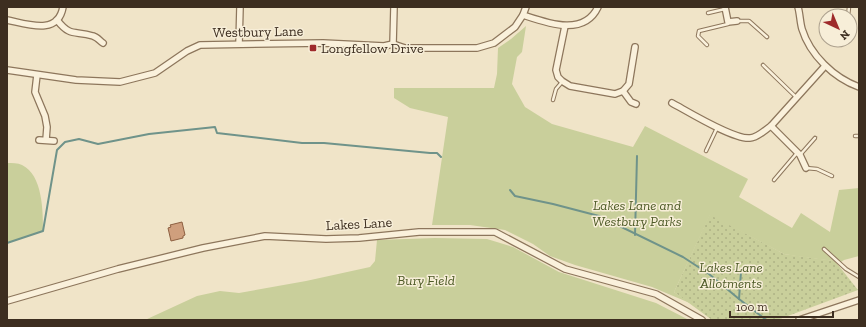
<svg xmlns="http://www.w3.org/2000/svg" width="866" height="327" font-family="'Zilla Slab',serif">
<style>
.grass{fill:url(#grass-dots)}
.park{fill:#c9cf9b}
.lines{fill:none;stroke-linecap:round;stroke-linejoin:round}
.stream{stroke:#6f938a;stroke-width:2}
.building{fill:#cf9f7d;stroke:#8d5f41}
.service-casing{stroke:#8d765c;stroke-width:4.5}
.minor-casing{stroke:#8d765c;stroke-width:8}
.service{stroke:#faf1dc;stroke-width:2.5}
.minor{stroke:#faf1dc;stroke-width:5.5}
.poi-dot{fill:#9e2a2b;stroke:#f7eed8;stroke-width:1.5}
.labels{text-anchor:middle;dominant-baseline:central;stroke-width:3;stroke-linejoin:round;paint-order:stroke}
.street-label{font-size:14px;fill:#3d2e20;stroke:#f7eed8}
.poi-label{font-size:14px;fill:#3d2e20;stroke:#f7eed8;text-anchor:start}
.park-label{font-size:14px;font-style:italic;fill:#4d5a26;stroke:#f7eed8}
</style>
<defs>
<pattern id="grass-dots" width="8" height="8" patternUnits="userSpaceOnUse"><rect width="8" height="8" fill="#c9cf9b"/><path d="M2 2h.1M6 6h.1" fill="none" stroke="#aeb285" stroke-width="1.8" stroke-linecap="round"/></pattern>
</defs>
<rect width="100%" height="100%" fill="#f0e4c8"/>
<!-- grass -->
<polygon class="grass" points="710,214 784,254 835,261 858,290 777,320 712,320 674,292"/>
<!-- park -->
<g class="park">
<polygon points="526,26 522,52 517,57 512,84 525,107 552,124 633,147 645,126 748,179 739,197 792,228 801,213 830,232 839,190 859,188 859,256 844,260 841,262 796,256 784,254 710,215 674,292 692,304 652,287 575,265 550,256 533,244 505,230 470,225 432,225 448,117 410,108 394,98 394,88 494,88 497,74 498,48 511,39"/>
<path d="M7 163C12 163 18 163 22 165 43 175 43 212 43 231L7 243Z"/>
<polygon points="435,238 487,239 513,247 559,272 656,303 689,320 145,320 197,296 220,291 239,293 306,281 370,267 375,261 377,240"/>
</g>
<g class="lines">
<!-- stream -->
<g class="stream">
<polyline points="510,190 515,196 553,204 599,216 683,257 709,274 739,299 765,319"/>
<polyline points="635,235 637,156"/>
<polyline points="7,243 43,231 57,150 65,142 79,139 98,144 149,134 215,127 217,133 302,143 324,143 430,153 437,153 441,157"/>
<polyline points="739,299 741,272"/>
</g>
</g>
<!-- building -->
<polygon class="building" points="182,222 185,235 183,236 183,238 171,241 168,228 171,227 170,225"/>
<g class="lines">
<defs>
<g id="service">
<polyline points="708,13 725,9"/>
<polyline points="848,16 849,7"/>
<polyline points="738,21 749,21 767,37"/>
<polyline points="707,45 698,36 699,31 728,24 728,23"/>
<polyline points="763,65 796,97"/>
<polyline points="553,100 556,89 562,82"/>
<polyline points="855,136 859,136"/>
<polyline points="706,151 717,128"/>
<polyline points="800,155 815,138"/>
<polyline points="806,168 817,169 832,176"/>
<polyline points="774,180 797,153"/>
<polyline points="824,249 846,269 859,277"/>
</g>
<g id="minor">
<polyline points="725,7 728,22 737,21"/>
<path d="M798 7C800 14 800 22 802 29 810 55 834 78 859 87"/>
<path d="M523 15C547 23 584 37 598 7"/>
<path d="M7 20C27 24 58 36 63 7"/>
<path d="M57 20C71 38 75 30 93 36 97 37 100 41 103 43"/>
<polyline points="565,26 556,70 558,77 562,81 570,86 615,94 623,91 629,84 635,47"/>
<polyline points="239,44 240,7"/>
<polyline points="393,44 394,7"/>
<polyline points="7,70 76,80 120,82 155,73 187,51 200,45 323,43 384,46 393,44 405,48 477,48 494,43 515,27 523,15 526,7"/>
<polyline points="37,75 35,92 45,116 47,127 46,140"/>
<polyline points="623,91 631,102 636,104"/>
<path d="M672 103C687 111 734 140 750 138 757 138 765 130 771 126L825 66"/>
<polyline points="771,126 800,155 806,168"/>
<polyline points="39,140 54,141"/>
<polyline points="7,301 118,269 203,248 265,236 326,239 359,238 419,232 495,232 565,269 656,294 702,320"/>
<polyline points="799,320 859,300"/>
</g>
</defs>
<!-- service casing -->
<use href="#service" class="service-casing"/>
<!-- minor casing -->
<use href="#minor" class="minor-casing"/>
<!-- service -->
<use href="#service" class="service"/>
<!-- minor -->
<use href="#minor" class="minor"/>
</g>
<!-- markers -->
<rect class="poi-dot" x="309" y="44" width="8" height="8" rx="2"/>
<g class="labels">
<!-- street labels -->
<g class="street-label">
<text transform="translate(258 32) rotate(-1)">Westbury Lane</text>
<text transform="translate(359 224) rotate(-3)">Lakes Lane</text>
</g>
<!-- poi labels -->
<g class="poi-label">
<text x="321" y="48">Longfellow Drive</text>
</g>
<!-- park labels -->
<g class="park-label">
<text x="637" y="205">Lakes Lane and<tspan x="637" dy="16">Westbury Parks</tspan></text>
<text x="731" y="267">Lakes Lane<tspan x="731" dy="16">Allotments</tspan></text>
<text x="426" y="280">Bury Field</text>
</g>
</g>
<!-- border -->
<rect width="866" height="327" fill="none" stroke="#3d2e20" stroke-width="16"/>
<!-- north arrow -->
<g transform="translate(838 28) rotate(136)"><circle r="19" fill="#f7eed8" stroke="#ada18e"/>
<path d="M0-3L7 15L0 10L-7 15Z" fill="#9e2a2b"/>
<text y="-6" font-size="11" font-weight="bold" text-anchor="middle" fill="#3d2e20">N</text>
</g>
<!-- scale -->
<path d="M730 311v6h103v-6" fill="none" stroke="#3d2e20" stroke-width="2"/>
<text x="736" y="311" font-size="12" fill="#3d2e20" stroke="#f7eed8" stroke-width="3" paint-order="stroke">100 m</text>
</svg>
